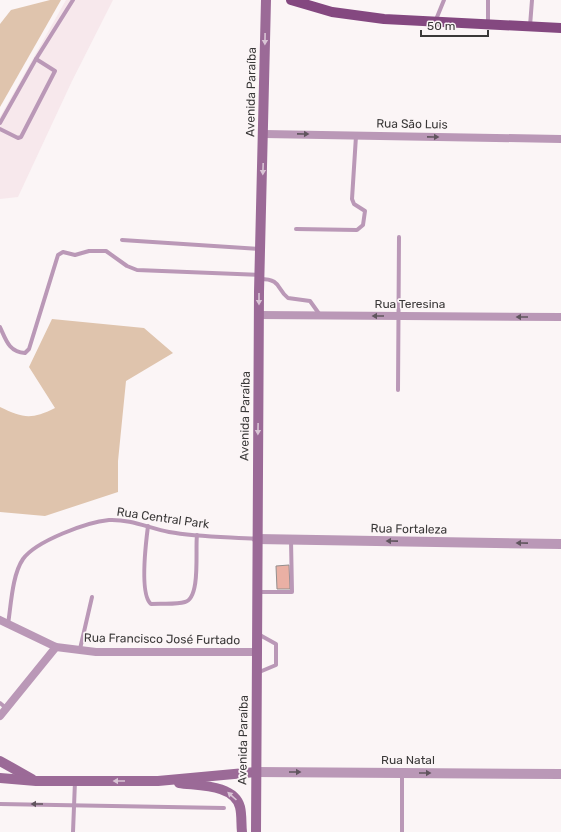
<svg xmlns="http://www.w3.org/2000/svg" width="561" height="832" font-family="Rubik,sans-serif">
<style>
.built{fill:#f7e8ec}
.green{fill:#dfc4ad}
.building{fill:#eab0a4;stroke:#948e8d}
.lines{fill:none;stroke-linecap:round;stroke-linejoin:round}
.service{stroke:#ba98b7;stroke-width:4}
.minor{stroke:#ba98b7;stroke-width:8}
.tertiary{stroke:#ba98b7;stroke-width:10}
.secondary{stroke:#9b6a97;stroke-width:10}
.primary{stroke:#844880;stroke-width:10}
.oneway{fill:#d9c4d5}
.oneway2{fill:#60555e}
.labels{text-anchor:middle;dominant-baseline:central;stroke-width:3.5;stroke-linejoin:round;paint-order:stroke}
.street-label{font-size:12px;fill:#3a3838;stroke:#fbf5f6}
</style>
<rect width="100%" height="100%" fill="#fbf5f6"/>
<!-- built -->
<polygon class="built" points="66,0 113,0 72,81 18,197 0,199 0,117"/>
<!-- green -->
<g class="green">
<polygon points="50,0 61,0 0,107 0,24 11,10"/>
<path d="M52 319 144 328 173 353 126 381 118 461V492L45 516 0 512V407C23 418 31 420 55 408L29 367Z"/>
</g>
<!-- building -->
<polygon class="building" points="289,565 290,589 277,589 276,566"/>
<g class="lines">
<!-- service -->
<g class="service">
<polyline points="435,22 444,0"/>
<polyline points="488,24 488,0"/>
<polyline points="530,26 532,0"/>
<polyline points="0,123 36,59 73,0"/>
<polyline points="0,129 18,138 21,137 55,71 36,59"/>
<polyline points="296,229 357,230 363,225 365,211 354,204 352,199 356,136"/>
<polyline points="122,240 260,249"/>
<path d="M260 279C282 279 276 289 288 298L310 301 320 315"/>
<path d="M0 327C6 340 9 352 25 353L29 349 58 255 63 252 75 255 89 251H106L127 266 137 270 260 275"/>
<polyline points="398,390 399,237"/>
<path d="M148 526C146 542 139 594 151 604 161 603 175 605 185 602 201 598 195 549 197 535"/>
<polyline points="258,592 292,592 291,540"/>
<path d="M8 624C11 606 12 575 23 559 36 541 87 522 109 520 130 519 149 528 169 532 197 537 228 537 256 539"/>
<polyline points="80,649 92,597"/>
<polyline points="257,673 276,665 276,644 258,634"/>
<polyline points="0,703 6,708"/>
<polyline points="402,773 402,832"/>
<polyline points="0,804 224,808"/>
<polyline points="73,832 75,781"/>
</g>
<!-- minor -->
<g class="minor">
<polyline points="264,134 561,139"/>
<polyline points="259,315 561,317"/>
<polyline points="0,620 56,647 96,652 257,652"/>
<polyline points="0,716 56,647"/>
</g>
<!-- tertiary -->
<g class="tertiary">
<polyline points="257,539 561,544"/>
<polyline points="256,772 561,774"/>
</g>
<!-- secondary -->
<g class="secondary">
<polyline points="0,761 32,779"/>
<polyline points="0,778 36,781 158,781 256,772"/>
<path d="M179 783C198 786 234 784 240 807 242 815 241 824 242 832"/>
<polyline points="256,832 259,292 266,0"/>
</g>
<!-- primary -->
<polyline class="primary" points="291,0 332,12 384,19 561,28"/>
</g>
<!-- one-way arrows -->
<defs><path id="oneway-solid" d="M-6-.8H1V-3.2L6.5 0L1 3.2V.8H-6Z"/></defs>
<g class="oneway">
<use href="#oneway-solid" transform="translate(265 39) rotate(91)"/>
<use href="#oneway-solid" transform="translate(263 169) rotate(92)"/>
<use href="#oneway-solid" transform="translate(259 299) rotate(90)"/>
<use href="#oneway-solid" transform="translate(258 429) rotate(91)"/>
<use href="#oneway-solid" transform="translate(119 781) rotate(180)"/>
<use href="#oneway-solid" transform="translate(232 796) rotate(-138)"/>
</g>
<g class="oneway2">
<use href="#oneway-solid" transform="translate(303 134) rotate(1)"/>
<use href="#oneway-solid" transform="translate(433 137) rotate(1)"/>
<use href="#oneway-solid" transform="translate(378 316) rotate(-180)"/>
<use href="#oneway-solid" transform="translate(522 317) rotate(-180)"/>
<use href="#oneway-solid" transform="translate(392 541) rotate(-179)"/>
<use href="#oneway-solid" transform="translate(522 543) rotate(-179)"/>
<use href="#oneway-solid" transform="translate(295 772)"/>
<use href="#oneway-solid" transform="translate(425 773)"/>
<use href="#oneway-solid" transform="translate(37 804) rotate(-180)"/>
</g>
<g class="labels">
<!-- street labels -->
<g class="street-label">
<text transform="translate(251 92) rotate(-89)">Avenida Paraíba</text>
<text transform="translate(412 124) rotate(1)">Rua São Luis</text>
<text x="410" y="304">Rua Teresina</text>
<text transform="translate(245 416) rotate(-89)">Avenida Paraíba</text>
<text transform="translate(163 518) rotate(8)">Rua Central Park</text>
<text transform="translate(409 529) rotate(1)">Rua Fortaleza</text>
<text transform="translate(162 639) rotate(1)">Rua Francisco José Furtado</text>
<text transform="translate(243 740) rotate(-89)">Avenida Paraíba</text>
<text x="408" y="760">Rua Natal</text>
</g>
</g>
<!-- scale -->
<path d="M421 30v6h67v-6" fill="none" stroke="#3a3838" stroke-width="2"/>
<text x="427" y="30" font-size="12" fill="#3a3838" stroke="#fbf5f6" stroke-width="3" paint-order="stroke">50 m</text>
</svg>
